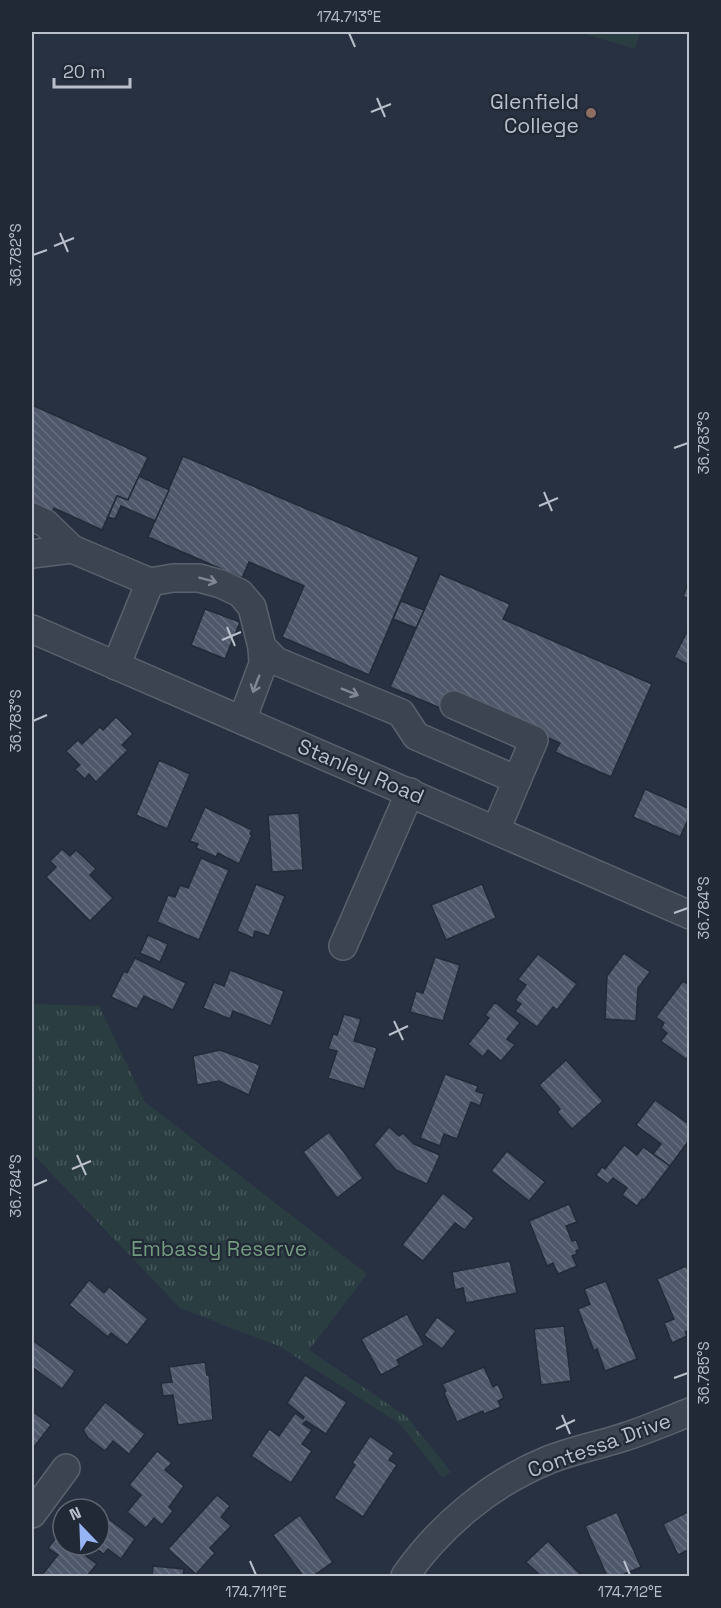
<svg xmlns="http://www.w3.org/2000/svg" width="721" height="1608" font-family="'Space Grotesk',sans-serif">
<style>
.park{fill:url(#park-tufts)}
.pitch{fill:#2a3e42}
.building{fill:url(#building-back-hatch);stroke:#232a38;stroke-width:1.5}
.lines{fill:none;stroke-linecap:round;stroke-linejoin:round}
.minor-casing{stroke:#5a616e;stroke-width:30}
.minor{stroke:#3c4351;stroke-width:27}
.oneway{stroke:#818794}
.ticks{fill:none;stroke:#b9bfcb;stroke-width:2}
.education-dot{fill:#8d6e63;stroke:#212836;stroke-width:2}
.labels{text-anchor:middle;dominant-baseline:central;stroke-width:4.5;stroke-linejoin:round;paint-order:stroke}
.poi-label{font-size:21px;fill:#b9bfcb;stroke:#212836;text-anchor:end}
.street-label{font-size:21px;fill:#b9bfcb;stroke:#212836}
.park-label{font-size:21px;fill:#729a7e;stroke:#212836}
.neatline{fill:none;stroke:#b9bfcb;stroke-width:2}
.ticks-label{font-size:15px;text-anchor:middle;fill:#b9bfcb}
</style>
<defs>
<pattern id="park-tufts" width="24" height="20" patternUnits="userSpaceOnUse" patternTransform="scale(1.5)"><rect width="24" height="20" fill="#2a3e42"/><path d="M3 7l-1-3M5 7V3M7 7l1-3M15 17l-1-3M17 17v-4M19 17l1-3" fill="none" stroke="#47585c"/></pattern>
<pattern id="building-back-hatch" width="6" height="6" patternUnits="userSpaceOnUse" patternTransform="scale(1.5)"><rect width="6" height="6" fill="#4e586a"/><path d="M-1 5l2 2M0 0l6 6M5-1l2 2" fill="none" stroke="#656e7e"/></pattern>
</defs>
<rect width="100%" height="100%" fill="#283141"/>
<!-- park -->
<polygon class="park" points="32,1004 99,1006 145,1102 367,1274 309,1350 407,1417 451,1472 442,1477 400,1424 279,1346 180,1308 32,1153"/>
<!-- pitch -->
<polygon class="pitch" points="578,32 640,32 635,49"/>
<!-- building -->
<g class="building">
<polygon points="32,405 148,457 128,500 117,496 102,530 54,508 50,518 32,509"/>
<polygon points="183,456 419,557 369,675 282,637 304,586 249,562 242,578 148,537"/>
<polygon points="139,476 169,490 155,521 121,506 115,519 108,517 117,496 128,500"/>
<polygon points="440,574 510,604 503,619 652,684 611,777 555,752 560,743 452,695 445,710 390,687"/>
<polygon points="690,577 690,598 683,597"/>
<polygon points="401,601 424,610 416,628 393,619"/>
<polygon points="205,609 240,622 225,659 191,645"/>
<polygon points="688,630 690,631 690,666 674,657"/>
<polygon points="116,717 133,734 122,745 128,750 96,782 89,774 85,779 75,769 80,765 66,751 78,740 82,744 100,727 103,730"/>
<polygon points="159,760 190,774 167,829 136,815"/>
<polygon points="645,789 690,809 690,815 680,837 633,817"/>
<polygon points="205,807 252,830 250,834 252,835 239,864 218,853 216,857 196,848 198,844 190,841"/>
<polygon points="299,813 303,870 272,872 268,815"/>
<polygon points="62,849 70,856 76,850 96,869 90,875 113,898 90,921 46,877 56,867 50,861"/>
<polygon points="201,858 229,870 199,940 157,922 168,895 175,897 180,885 188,888"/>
<polygon points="256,884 285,896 269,936 255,931 253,938 237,931"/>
<polygon points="482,884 496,918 446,940 431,905"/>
<polygon points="148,935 168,944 160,962 140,953"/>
<polygon points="624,953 650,972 638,988 636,1021 605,1019 607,976"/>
<polygon points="538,954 577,984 557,1010 553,1007 537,1027 515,1011 521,1004 515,1000 526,985 518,979"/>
<polygon points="435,957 460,965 443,1021 410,1012 416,991 423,993"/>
<polygon points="135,958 186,983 173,1010 144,996 137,1009 111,997 124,971 127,973"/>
<polygon points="230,970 284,991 271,1026 233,1011 230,1019 203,1008 214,982 224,986"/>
<polygon points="683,981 690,986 690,1055 686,1059 661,1041 667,1033 661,1028 664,1023 656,1017"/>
<polygon points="495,1002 520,1023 507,1039 515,1045 501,1061 488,1050 483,1057 468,1044 489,1018 485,1015"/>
<polygon points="344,1014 361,1019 354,1041 377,1048 364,1089 328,1078 337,1051 328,1049 333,1034 337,1035"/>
<polygon points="220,1050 260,1065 249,1095 219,1081 197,1085 193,1056"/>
<polygon points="566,1060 603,1101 572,1129 557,1112 560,1109 539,1085"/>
<polygon points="445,1074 478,1086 476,1091 484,1094 480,1106 471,1102 457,1139 444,1134 440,1146 420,1138"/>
<polygon points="655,1100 690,1125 690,1139 670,1166 653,1154 661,1144 636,1125"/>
<polygon points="389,1127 399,1136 403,1133 414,1144 440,1155 427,1184 396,1170 374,1145"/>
<polygon points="329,1132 363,1178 337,1198 303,1152"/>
<polygon points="624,1145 637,1155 643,1147 670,1166 644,1200 642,1199 637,1206 622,1195 627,1188 613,1178 608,1184 596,1175 602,1167 605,1169"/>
<polygon points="507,1151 545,1182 529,1201 491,1171"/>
<polygon points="443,1193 474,1218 465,1230 455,1223 423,1261 402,1245"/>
<polygon points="569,1204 577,1222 566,1226 572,1241 576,1240 580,1249 576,1251 577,1254 572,1256 577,1266 558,1274 553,1263 547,1266 529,1221"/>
<polygon points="510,1261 517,1293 466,1303 463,1288 455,1290 452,1272"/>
<polygon points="686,1266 690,1273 690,1330 685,1332 687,1336 672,1343 664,1323 674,1319 657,1279"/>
<polygon points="89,1280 104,1293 109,1287 148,1319 127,1345 111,1333 108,1337 69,1305"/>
<polygon points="606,1281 637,1359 605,1371 597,1349 594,1351 578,1309 590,1304 584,1289"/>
<polygon points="407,1314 424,1345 397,1360 400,1365 381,1375 361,1339"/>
<polygon points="437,1317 456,1331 442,1349 424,1335"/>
<polygon points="564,1326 571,1381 541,1385 534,1329"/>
<polygon points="32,1340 75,1371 62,1389 32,1367"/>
<polygon points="205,1362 207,1375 209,1374 213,1420 178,1425 173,1395 163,1396 161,1383 172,1382 169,1367"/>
<polygon points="484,1367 493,1387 498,1384 504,1398 498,1401 501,1407 484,1414 483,1411 457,1422 444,1393 446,1391 442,1384"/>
<polygon points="305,1375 347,1402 326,1434 306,1421 303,1424 312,1430 302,1444 312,1451 291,1483 251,1456 269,1429 279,1436 295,1413 303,1419 304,1417 287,1403"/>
<polygon points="105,1402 145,1434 129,1454 113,1441 105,1451 88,1438 83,1430"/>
<polygon points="32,1411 51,1425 34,1447 32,1445"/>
<polygon points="370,1436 394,1453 389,1460 397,1465 363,1517 334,1498 355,1465 352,1463"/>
<polygon points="157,1451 172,1463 165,1470 184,1486 169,1507 173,1511 162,1525 154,1518 146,1528 127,1512 141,1495 129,1485"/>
<polygon points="217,1495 230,1506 221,1517 231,1526 210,1548 215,1553 196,1574 168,1549"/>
<polygon points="690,1511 690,1549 678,1555 663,1524"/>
<polygon points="617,1512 641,1567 620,1576 607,1576 585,1526"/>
<polygon points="101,1513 135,1539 121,1559 108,1549 104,1554 91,1545 99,1545 99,1515"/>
<polygon points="300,1515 333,1562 313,1576 303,1576 273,1535"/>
<polygon points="58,1535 63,1539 63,1545 71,1545 97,1564 87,1576 41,1576 58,1555 48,1548"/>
<polygon points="548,1541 582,1576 541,1576 526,1562"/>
<polygon points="153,1566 184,1569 183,1576 152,1576"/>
</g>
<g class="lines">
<defs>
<g id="minor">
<polyline points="32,517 45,523 72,549 150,582 173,578 199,578 221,584 240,593 252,607 262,647 276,661 401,713 416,736 517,780 496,830"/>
<polyline points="32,554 72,549"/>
<polyline points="32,629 690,915"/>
<polyline points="116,666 150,582"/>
<polyline points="454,705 534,740 517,780"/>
<polyline points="242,720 263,664 262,647"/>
<polyline points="343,946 410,792"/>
<polyline points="32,1514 66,1468"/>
<path d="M405 1576C439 1527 490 1484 546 1461 570 1451 596 1446 621 1438 644 1431 667 1421 690 1412"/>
</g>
</defs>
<!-- minor casing -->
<use href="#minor" class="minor-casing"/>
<!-- minor -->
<use href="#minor" class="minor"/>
</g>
<!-- one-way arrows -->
<defs><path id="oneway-shaft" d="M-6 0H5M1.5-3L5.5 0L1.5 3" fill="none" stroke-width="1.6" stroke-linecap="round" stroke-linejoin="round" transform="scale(1.5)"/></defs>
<g class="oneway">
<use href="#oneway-shaft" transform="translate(208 580) rotate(15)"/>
<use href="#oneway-shaft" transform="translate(256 684) rotate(111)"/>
<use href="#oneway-shaft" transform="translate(350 692) rotate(22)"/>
</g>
<!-- ticks -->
<path class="ticks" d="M349 33 355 47M377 98 385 117M371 112 391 104M60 233 68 252M54 246 74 238M33 255 47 250M674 448 688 443M544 492 552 511M539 506 558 498M227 627 235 646M222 640 241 632M33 721 47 715M674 913 688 908M394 1021 403 1040M389 1035 408 1026M77 1155 86 1175M72 1169 91 1161M33 1186 47 1180M674 1378 688 1373M562 1415 570 1434M556 1429 575 1420M250 1561 256 1575M624 1561 630 1575"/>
<!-- markers -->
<circle class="education-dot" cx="591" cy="113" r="6"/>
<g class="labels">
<!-- poi labels -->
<g class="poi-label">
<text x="579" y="101">Glenfield<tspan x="579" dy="24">College</tspan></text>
</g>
<!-- street labels -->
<g class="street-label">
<text transform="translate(361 771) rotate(23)">Stanley Road</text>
<text transform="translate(599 1445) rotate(-20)">Contessa Drive</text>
</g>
<!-- park labels -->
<g class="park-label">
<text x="219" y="1248">Embassy Reserve</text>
</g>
</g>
<!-- border -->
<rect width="721" height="1608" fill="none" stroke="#212836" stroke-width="66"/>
<!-- north arrow -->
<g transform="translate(81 1527) rotate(337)"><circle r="28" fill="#212836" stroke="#5e6472" stroke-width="1.5"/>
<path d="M0-4.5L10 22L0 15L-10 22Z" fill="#96b4f3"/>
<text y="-9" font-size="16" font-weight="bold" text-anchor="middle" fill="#b9bfcb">N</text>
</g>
<!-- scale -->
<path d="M54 78v9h76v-9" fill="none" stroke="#b9bfcb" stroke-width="3"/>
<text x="63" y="78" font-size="18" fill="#b9bfcb" stroke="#212836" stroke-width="4.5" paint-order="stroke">20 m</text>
<rect x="33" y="33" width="655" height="1542" class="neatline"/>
<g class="ticks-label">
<text x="349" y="22">174.713°E</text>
<text transform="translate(16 255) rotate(-90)" y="5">36.782°S</text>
<text transform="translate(704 443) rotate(-90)" y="5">36.783°S</text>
<text transform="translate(16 721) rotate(-90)" y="5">36.783°S</text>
<text transform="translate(704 908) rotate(-90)" y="5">36.784°S</text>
<text transform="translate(16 1186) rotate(-90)" y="5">36.784°S</text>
<text transform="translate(704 1373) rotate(-90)" y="5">36.785°S</text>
<text x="256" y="1597">174.711°E</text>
<text x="630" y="1597">174.712°E</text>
</g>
</svg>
